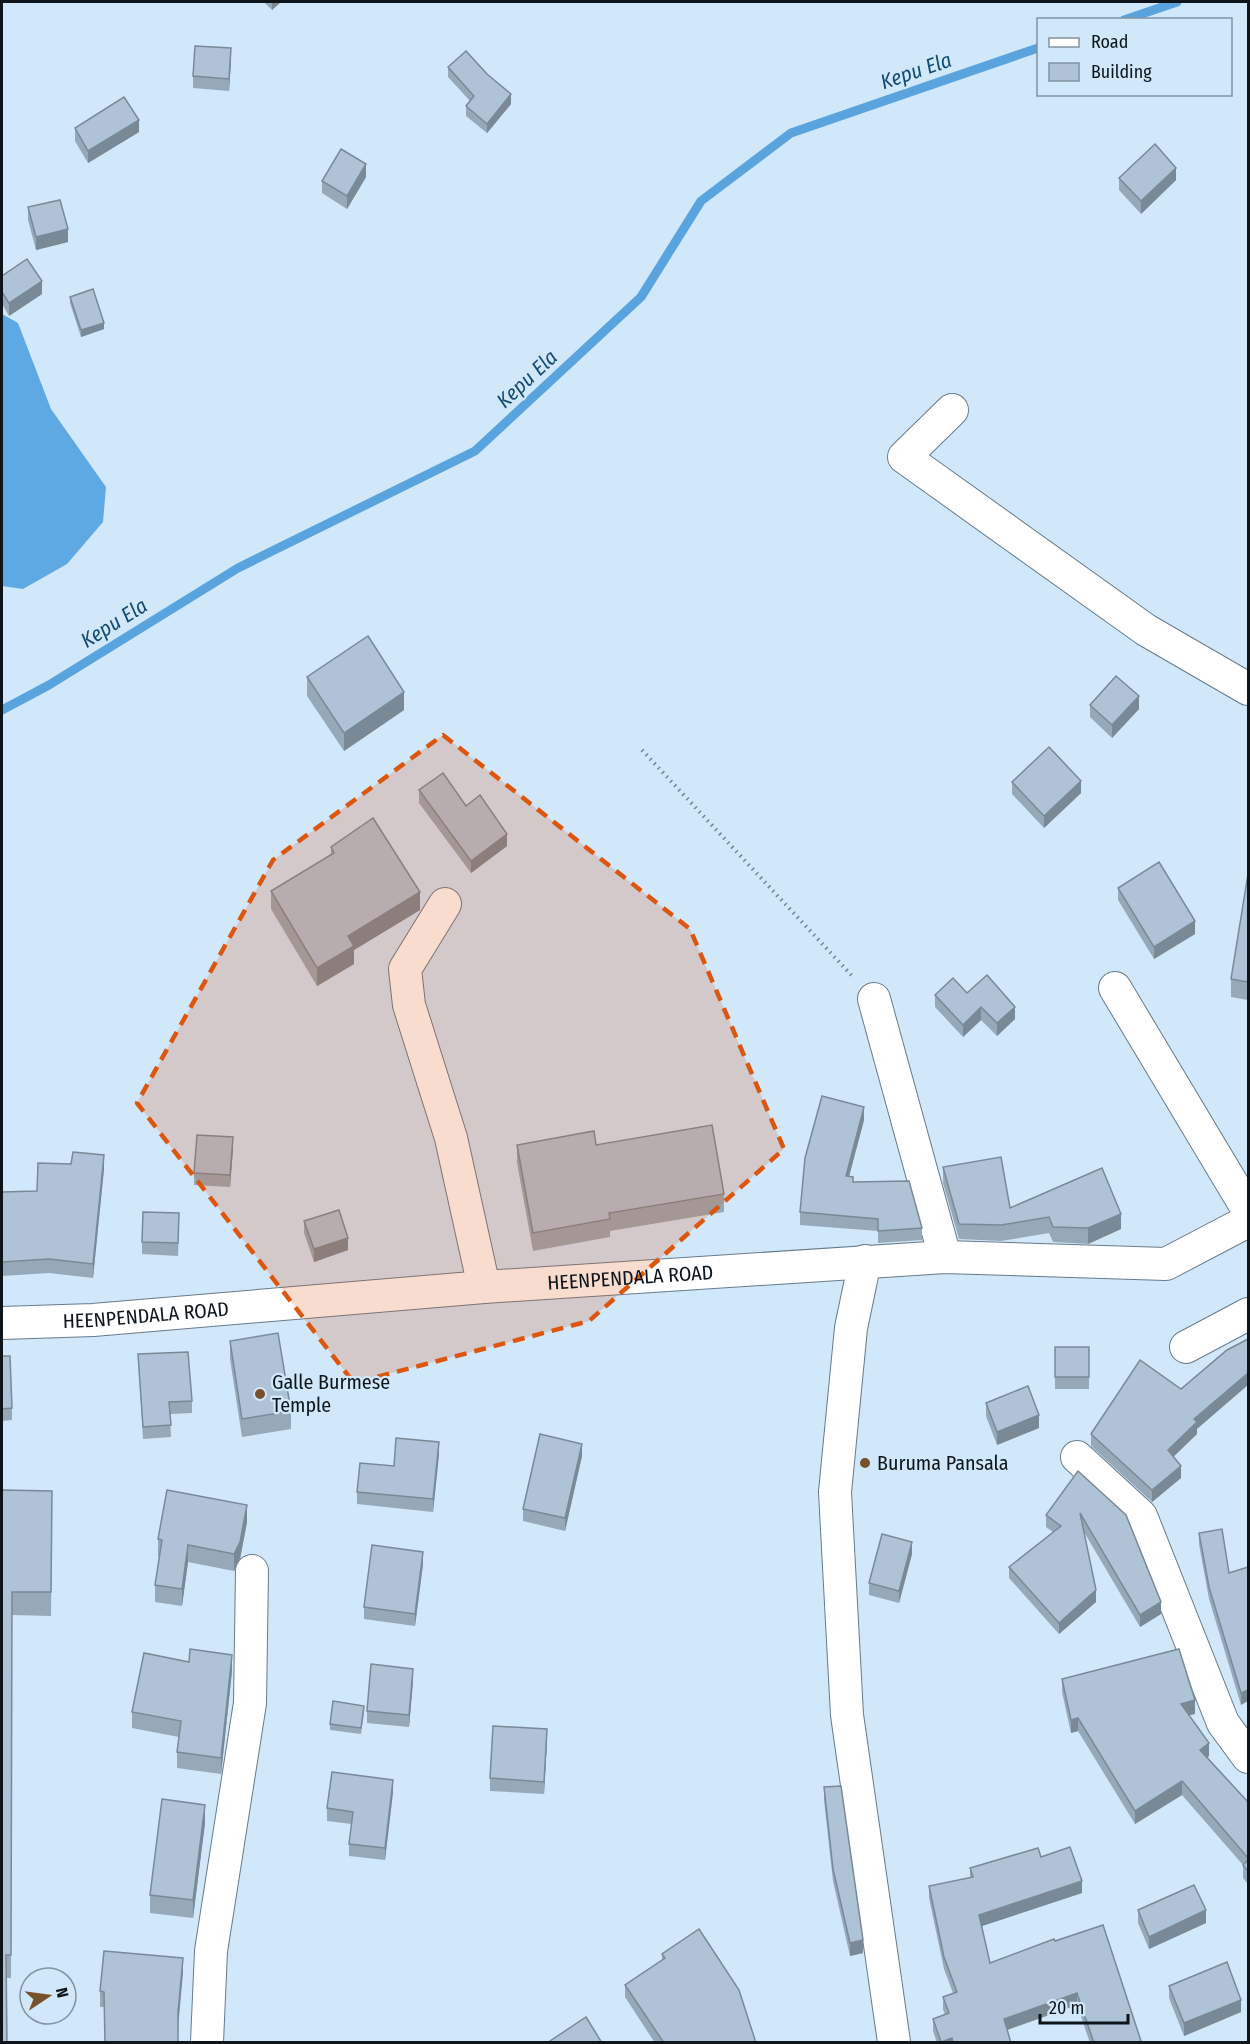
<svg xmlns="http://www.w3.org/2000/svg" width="1250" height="2044" font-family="'Fira Sans Condensed',sans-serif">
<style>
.forest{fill:#5ea9e4}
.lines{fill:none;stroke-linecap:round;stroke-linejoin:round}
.stream{stroke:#59a4de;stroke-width:9}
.minor-casing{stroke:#677b8c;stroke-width:34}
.path{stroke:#748491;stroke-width:4;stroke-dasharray:1.5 4.5;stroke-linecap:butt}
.minor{stroke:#fff;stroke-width:32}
.wall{fill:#96a9b8}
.shaded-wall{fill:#7a8996}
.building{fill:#aec4d6;stroke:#7a8996;stroke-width:1.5}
.marked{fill:#dd560d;fill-opacity:0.2;stroke:#dd560d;stroke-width:4.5;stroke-dasharray:12 8;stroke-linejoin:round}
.poi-dot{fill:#76512c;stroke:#d1e7fa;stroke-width:2}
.labels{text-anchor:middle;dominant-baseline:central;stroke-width:4.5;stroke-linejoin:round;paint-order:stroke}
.street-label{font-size:20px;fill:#0d151b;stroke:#d1e7fa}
.poi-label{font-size:20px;fill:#0d151b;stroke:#d1e7fa;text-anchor:start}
.water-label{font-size:21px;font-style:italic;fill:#134b72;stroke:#d1e7fa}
</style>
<rect width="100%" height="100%" fill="#d1e7fa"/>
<!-- forest -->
<polygon class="forest" points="2,314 18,323 51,409 106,487 103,522 67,564 23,589 2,586"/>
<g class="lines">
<!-- stream -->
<g class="stream">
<polyline points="1124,20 1177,2"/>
<polyline points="2,710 49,685 238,568 475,451 641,297 701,201 791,133 1038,48"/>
</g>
<defs>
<g id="minor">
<polyline points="952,410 904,457 1146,630 1248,689"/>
<polyline points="445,904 405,969 409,1005 451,1138 484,1287"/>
<polyline points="1115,988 1248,1210"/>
<polyline points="874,999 945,1257"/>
<polyline points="865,1261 851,1328 835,1492 847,1715 894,2042"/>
<path id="s1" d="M2 1323 93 1320 484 1287 945 1257 1166 1264 1248 1221"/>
<polyline points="1186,1347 1248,1314"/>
<polyline points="1077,1457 1141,1516 1223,1723 1248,1757"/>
<polyline points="207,2042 211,1951 250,1703 252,1571"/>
</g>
</defs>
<!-- minor casing -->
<use href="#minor" class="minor-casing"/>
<!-- path -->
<polyline class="path" points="642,750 854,978"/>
<!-- minor -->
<use href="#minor" class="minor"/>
</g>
<!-- wall -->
<g class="wall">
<polygon points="264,2 281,2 272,10"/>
<polygon points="231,61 229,91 193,88 193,76"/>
<polygon points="448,67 511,104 487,133 466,116 466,106 470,101 448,77"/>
<polygon points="75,128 139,132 88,163 75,141"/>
<polygon points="366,177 347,209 322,193 322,181"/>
<polygon points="1119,178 1176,180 1141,214 1119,190"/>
<polygon points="28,207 68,242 36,250 28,220"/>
<polygon points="2,276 42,294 9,316 2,304"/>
<polygon points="70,297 104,329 81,337 70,303"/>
<polygon points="307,677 404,710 344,751 307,696"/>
<polygon points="1090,705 1139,709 1112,738 1090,717"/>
<polygon points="1012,782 1081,793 1044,828 1012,794"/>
<polygon points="419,790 466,806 507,846 471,873 419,803"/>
<polygon points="331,847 420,910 354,950 354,964 317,986 271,909 271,891 331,855"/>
<polygon points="1248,874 1248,1000 1231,997 1231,979"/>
<polygon points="1118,888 1195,934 1154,959 1118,900"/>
<polygon points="967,993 1015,1019 997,1036 981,1020 963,1037 935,1007 935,995"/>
<polygon points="864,1120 849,1176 853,1182 922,1228 922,1240 878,1243 878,1231 800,1225 800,1212"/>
<polygon points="517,1145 596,1145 724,1194 724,1212 610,1231 610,1237 533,1251 517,1163"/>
<polygon points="233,1149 230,1187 194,1185 194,1173"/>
<polygon points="943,1167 1010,1208 1121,1229 1088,1244 1053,1242 1049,1233 1001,1241 959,1239 943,1183"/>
<polygon points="104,1169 93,1278 49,1273 2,1276 2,1192 37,1191"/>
<polygon points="304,1221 348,1250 314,1262 304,1233"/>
<polygon points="179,1226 178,1256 142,1254 142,1242"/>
<polygon points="230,1341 291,1411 291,1429 242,1437 230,1359"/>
<rect x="1055" y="1347" width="34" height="42"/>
<polygon points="138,1354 192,1401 192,1413 170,1414 171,1437 143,1439"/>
<polygon points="2,1356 12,1408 12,1420 2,1421"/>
<polygon points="1181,1389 1197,1429 1197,1434 1174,1456 1181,1478 1152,1502 1091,1446 1091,1434"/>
<polygon points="986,1403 1039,1428 997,1445 986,1416"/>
<polygon points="439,1454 433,1512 357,1504 357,1492"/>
<polygon points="582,1456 565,1531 523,1521 523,1509"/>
<polygon points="1078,1471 1161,1614 1140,1627 1084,1532 1096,1602 1059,1634 1009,1578 1009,1567 1053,1532 1046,1527 1046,1515"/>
<polygon points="2,1490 52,1491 51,1616 12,1615 11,1978 6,1978"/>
<polygon points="247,1522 240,1559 234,1571 188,1562 182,1606 155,1602 155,1585 159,1557 158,1556 158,1539"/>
<polygon points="1199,1533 1229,1573 1248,1567 1241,1705 1209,1599 1199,1544"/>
<polygon points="912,1554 899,1603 869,1595 869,1583"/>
<polygon points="423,1564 415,1626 364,1619 364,1607"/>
<polygon points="232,1671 221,1774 177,1768 177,1752 179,1737 132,1728 132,1712"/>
<polygon points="1062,1679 1195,1714 1189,1715 1209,1756 1207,1757 1248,1802 1248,1884 1243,1878 1243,1865 1182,1795 1135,1824 1078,1731 1071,1733 1062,1692"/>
<polygon points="413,1681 409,1727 367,1723 367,1711"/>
<polygon points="364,1712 361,1734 330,1730 330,1724"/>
<polygon points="547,1741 544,1794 490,1791 490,1778"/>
<polygon points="824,1787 863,1953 850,1956 833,1881 824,1800"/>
<polygon points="393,1792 385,1860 349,1856 349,1844 352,1824 327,1821 327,1808"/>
<polygon points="205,1823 193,1918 150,1913 150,1895"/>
<polygon points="1041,1857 1082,1893 982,1926 990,1963 1055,1941 1141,2043 1090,2043 1077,2005 1007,2030 1011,2043 937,2043 933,2031 933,2019 945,2015 943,2009 943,1997 953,1993 944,1969 929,1898 929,1886 970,1878 970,1868"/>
<polygon points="1138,1910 1206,1923 1149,1949 1138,1923"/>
<polygon points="1248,1921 1248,1936 1247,1935 1247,1922"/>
<polygon points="662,1954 756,2043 655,2043 625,1997 625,1985 662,1960"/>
<polygon points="183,1973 104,2007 100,2007 100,1991"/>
<polygon points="1169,1986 1241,2012 1184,2036 1169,1998"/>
</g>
<!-- shaded-wall -->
<g class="shaded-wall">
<polygon points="272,2 281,2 272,10"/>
<polygon points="231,48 231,61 229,91 229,79"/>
<polygon points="511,94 511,104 487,133 487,124"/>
<polygon points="139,120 139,132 88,163 88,151"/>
<polygon points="366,164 366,177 347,209 347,196"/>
<polygon points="1176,168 1176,180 1141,214 1141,201"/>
<polygon points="68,229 68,242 36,250 36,237"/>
<polygon points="42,281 42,294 9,316 9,303"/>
<polygon points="104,323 104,329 81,337 81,330"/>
<polygon points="404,692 404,710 344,751 344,733"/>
<polygon points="1139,696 1139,709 1112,738 1112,725"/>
<polygon points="1081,781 1081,793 1044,828 1044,816"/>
<polygon points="507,834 507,846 471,873 471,861"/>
<polygon points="420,892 420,910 354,950 354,964 317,986 317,968 348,936"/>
<polygon points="1195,921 1195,934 1154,959 1154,947"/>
<polygon points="981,1007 981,1020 963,1037 963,1025"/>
<polygon points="1015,1007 1015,1019 997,1036 997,1023"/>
<polygon points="864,1107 864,1120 846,1188 846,1176"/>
<polygon points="233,1137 233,1149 230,1187 230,1175"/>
<polygon points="104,1155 104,1169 93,1278 93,1264"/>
<polygon points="1121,1214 1121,1229 1088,1244 1088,1228"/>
<polygon points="348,1238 348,1250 314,1262 314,1249"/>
<polygon points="1248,1373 1248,1385 1197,1429 1197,1434 1168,1462 1168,1450 1194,1419"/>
<polygon points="1039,1415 1039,1428 997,1445 997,1432"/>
<polygon points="439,1442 439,1454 433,1512 433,1499"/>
<polygon points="582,1444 582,1456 565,1531 565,1518"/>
<polygon points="1181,1466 1181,1478 1152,1502 1152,1490"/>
<polygon points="247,1505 247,1522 240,1559 234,1571 234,1554"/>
<polygon points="912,1542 912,1554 899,1603 899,1591"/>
<polygon points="188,1545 188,1562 182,1606 182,1589"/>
<polygon points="423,1552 423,1564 415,1626 415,1614"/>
<polygon points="1096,1590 1096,1602 1059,1634 1059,1623"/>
<polygon points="1161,1602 1161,1614 1140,1627 1140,1615"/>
<polygon points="232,1655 232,1671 221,1774 221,1758"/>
<polygon points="413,1669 413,1681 409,1727 409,1715"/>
<polygon points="1248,1690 1248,1701 1241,1705 1241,1693"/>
<polygon points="1195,1700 1195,1714 1181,1717 1181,1704"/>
<polygon points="1078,1718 1078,1731 1071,1733 1071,1720"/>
<polygon points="547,1729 547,1741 544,1794 544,1782"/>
<polygon points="1209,1743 1209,1756 1200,1763 1200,1750"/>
<polygon points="393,1780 393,1792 385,1860 385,1848"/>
<polygon points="1182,1781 1182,1795 1135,1824 1135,1811"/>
<polygon points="205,1805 205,1823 193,1918 193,1900"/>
<polygon points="1082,1881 1082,1893 979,1927 979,1915"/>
<polygon points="1206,1910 1206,1923 1149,1949 1149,1937"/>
<polygon points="863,1940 863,1953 850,1956 850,1943"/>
<polygon points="183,1958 183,1973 178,2028 178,2012"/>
<polygon points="1077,1993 1077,2005 1004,2031 1004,2019"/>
<polygon points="1241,2000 1241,2012 1184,2036 1184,2023"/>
<polygon points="952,2038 952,2043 941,2043 941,2042"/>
</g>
<!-- building -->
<g class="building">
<polygon points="195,46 231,48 229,79 193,76"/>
<polygon points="466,51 487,74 511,94 487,124 466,106 474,96 448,67"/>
<polygon points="124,97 139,120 88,151 75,128"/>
<polygon points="1155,144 1176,168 1141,201 1119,178"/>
<polygon points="341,149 366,164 347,196 322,181"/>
<polygon points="60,200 68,229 36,237 28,207"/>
<polygon points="27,259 42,281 9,303 2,292 2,276"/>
<polygon points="93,289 104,323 81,330 70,297"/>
<polygon points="368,636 404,692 344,733 307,677"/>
<polygon points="1116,676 1139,696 1112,725 1090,705"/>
<polygon points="1049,747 1081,781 1044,816 1012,782"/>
<polygon points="443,773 466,806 480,795 507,834 471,861 419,790"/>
<polygon points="373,818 420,892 348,936 354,946 317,968 271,891 334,853 331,847"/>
<polygon points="1159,862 1195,921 1154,947 1118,888"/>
<polygon points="1248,874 1248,982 1231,979"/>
<polygon points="987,975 1015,1007 997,1023 981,1007 963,1025 935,995 953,978 967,993"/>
<polygon points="822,1096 864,1107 846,1176 853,1177 853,1182 909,1181 922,1228 878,1231 878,1219 800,1212 805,1158"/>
<polygon points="712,1125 724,1194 609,1213 610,1219 533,1233 517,1145 594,1131 596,1145"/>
<polygon points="197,1135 233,1137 230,1175 194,1173"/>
<polygon points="73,1152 104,1155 93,1264 49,1259 2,1262 2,1192 37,1191 38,1163 71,1164"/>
<polygon points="1001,1157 1010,1208 1102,1168 1121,1214 1088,1228 1053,1227 1049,1217 1001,1225 959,1224 943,1167"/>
<polygon points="339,1210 348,1238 314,1249 304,1221"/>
<polygon points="143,1212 179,1213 178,1243 142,1242"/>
<polygon points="278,1333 291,1411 242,1419 230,1341"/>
<polygon points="1248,1339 1248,1373 1194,1419 1197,1422 1168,1450 1181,1466 1152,1490 1091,1434 1140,1360 1181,1389 1227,1350"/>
<rect x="1055" y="1347" width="34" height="30"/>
<polygon points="188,1352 192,1401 169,1402 171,1425 143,1427 138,1354"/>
<polygon points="2,1356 10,1356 12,1408 2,1409"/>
<polygon points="1028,1386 1039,1415 997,1432 986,1403"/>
<polygon points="540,1434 582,1444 565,1518 523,1509"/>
<polygon points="396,1438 439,1442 433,1499 357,1492 360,1463 394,1466"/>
<polygon points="1078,1471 1126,1515 1161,1602 1140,1615 1080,1513 1096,1590 1059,1623 1009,1567 1061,1526 1046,1515"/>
<polygon points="2,1490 52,1491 51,1592 12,1592 11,1955 6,1955 7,2043 2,2043"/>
<polygon points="167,1490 247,1505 240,1542 234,1554 188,1545 182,1589 155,1585 162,1540 158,1539"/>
<polygon points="1222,1529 1229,1573 1248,1567 1248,1690 1241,1693 1209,1587 1199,1533"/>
<polygon points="882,1534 912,1542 899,1591 869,1583"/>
<polygon points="372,1545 423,1552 415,1614 364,1607"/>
<polygon points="190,1649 232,1655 221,1758 177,1752 181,1721 132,1712 144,1653 189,1662"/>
<polygon points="1179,1649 1195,1700 1181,1704 1209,1743 1200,1750 1248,1802 1248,1858 1182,1781 1135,1811 1078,1718 1071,1720 1062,1679"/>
<polygon points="371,1664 413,1669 409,1715 367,1711"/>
<polygon points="333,1701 364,1706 361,1728 330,1724"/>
<polygon points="493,1726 547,1729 544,1782 490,1778"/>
<polygon points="332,1772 393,1780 385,1848 349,1844 353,1812 327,1808"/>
<polygon points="841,1786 863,1940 850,1943 833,1869 824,1787"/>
<polygon points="162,1799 205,1805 193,1900 150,1895"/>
<polygon points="1070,1847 1082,1881 979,1915 990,1963 1054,1939 1055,1941 1103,1925 1141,2041 1137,2043 1094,2043 1077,1993 1004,2019 1011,2043 953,2043 952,2038 941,2042 933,2019 949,2013 943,1997 957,1992 944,1957 929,1886 973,1877 970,1868 1038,1848 1041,1857"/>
<polygon points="1248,1860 1248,1871 1243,1865"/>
<polygon points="1194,1885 1206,1910 1149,1937 1138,1910"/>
<polygon points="699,1929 739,1990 756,2043 664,2043 625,1985 665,1958 662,1954"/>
<polygon points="104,1951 183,1958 178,2012 178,2043 105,2043 104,1992 100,1991"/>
<polygon points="1227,1962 1241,2000 1184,2023 1169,1986"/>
<polygon points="586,2017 602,2043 547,2043"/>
</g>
<!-- marked area -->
<path class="marked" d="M443 735 690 929 784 1149 589 1321 354 1383 137 1103 273 860Z"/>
<!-- markers -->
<g class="poi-dot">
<circle cx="260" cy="1394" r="6"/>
<circle cx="865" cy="1463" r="6"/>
</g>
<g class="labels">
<!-- street labels -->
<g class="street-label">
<text stroke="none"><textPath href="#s1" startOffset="630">HEENPENDALA ROAD</textPath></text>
<text stroke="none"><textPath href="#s1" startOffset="144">HEENPENDALA ROAD</textPath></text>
</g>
<!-- poi labels -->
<g class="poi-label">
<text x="272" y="1382">Galle Burmese<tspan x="272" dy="23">Temple</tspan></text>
<text x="877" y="1463">Buruma Pansala</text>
</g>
<!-- water labels -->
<g class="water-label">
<text transform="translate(916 71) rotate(-19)">Kepu Ela</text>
<text transform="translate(527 379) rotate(-43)">Kepu Ela</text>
<text transform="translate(114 623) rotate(-32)">Kepu Ela</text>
</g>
</g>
<!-- border -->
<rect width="1250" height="2044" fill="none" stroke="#0d151b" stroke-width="6"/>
<!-- legend -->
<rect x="1037" y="18" width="195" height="78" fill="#d1e7fa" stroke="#8393a1" stroke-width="1.5"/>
<rect x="1049" y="38" width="30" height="9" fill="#ffffff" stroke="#8393a1" stroke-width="1.5"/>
<text x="1091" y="48" font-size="18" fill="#0d151b">Road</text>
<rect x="1049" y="63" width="30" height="18" fill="#aec4d6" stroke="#8393a1" stroke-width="1.5"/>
<text x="1091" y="78" font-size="18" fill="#0d151b">Building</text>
<!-- north arrow -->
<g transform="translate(48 1996) rotate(77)"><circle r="28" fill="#d1e7fa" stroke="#8393a1" stroke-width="1.5"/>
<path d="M0-4.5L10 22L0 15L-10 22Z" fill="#76512c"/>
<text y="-9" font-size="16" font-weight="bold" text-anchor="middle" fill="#0d151b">N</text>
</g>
<!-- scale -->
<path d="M1040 2014v9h88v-9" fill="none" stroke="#0d151b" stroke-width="3"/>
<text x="1049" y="2014" font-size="18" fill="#0d151b" stroke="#d1e7fa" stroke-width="4.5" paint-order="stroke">20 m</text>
</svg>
